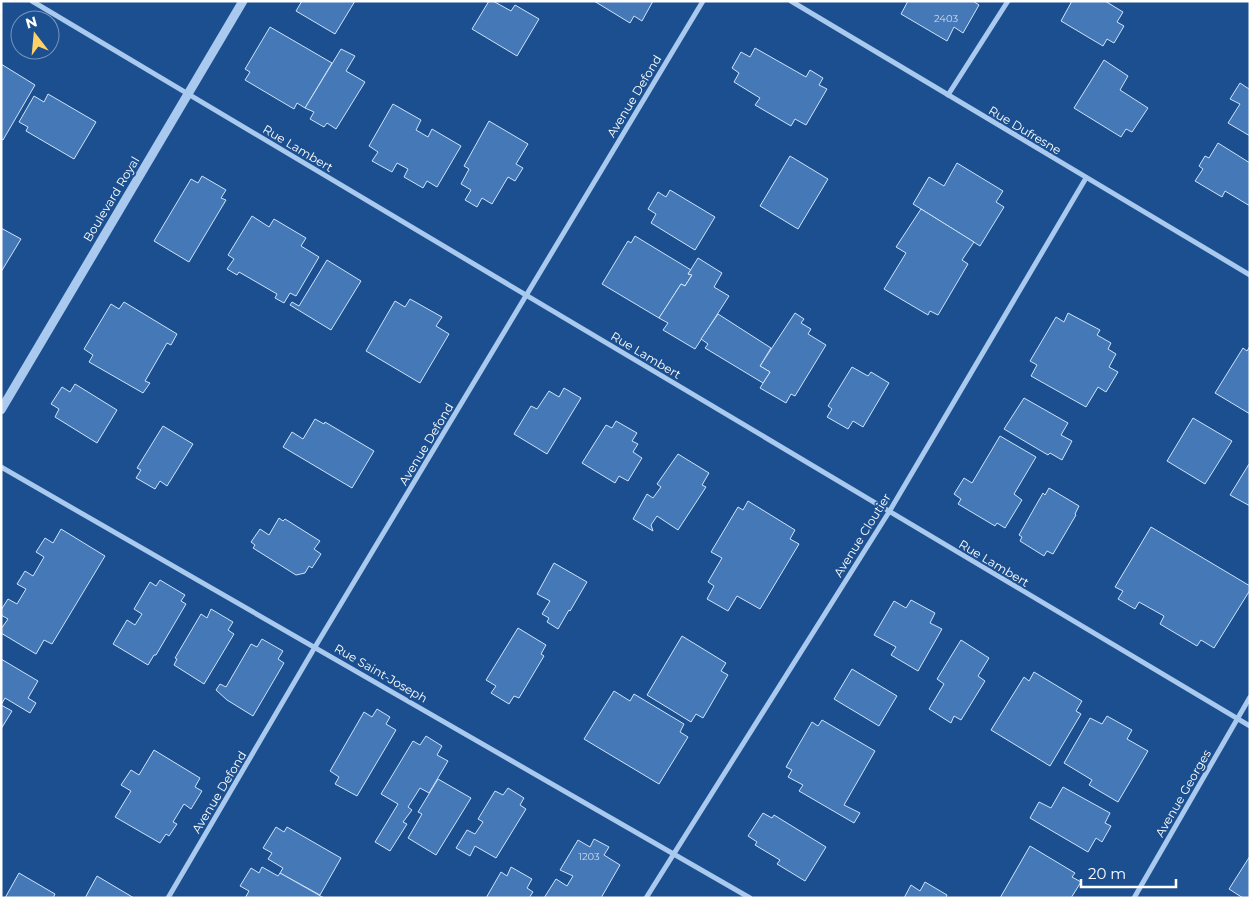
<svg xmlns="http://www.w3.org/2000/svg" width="1251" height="899" font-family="Montserrat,sans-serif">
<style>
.building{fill:#4478b7;stroke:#cfe3fa}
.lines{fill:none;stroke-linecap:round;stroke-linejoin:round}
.minor{stroke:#a9c9ee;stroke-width:5}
.tertiary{stroke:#a9c9ee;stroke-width:9}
.labels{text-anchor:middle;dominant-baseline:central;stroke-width:4;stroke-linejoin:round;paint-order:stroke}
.number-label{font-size:10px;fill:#d0dded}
.street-label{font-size:12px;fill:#fff;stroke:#1b4f8f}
</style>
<rect width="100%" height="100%" fill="#1b4f8f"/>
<!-- building -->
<g class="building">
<polygon points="302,1 355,1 335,34 296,11"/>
<polygon points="489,1 493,1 511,11 515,5 539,19 517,56 472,29"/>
<polygon points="594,1 653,1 642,21 634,16 630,23"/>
<polygon points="908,1 973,1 979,5 963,33 954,27 947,41 901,14"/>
<polygon points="1072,1 1105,1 1123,12 1117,22 1124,26 1114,43 1107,39 1103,46 1061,21"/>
<polygon points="270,27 332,63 305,108 297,103 294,109 245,80 250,72 245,69"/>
<polygon points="755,48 806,77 810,70 823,78 819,85 827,89 806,125 795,119 791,126 755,105 760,98 734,82 739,73 732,68 741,52 750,57"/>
<polygon points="341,49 355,56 346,71 365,82 336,129 327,123 324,127 310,119 314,112 305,108"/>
<polygon points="1104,60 1128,76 1120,90 1148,108 1132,132 1126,129 1121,137 1074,108"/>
<polygon points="1,64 35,85 3,140 1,139"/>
<polygon points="1240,83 1249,89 1250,89 1250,136 1228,123 1240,104 1230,99"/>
<polygon points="48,94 96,122 74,159 26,131 28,127 19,122 34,96 44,102"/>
<polygon points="393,104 421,120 416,130 428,137 432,129 461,146 437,187 427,181 423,188 404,177 408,169 397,163 392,172 372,161 378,152 369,146"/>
<polygon points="489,121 528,144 516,164 523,168 515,181 508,177 492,204 482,198 477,207 465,200 471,190 461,184 469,169 464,166"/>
<polygon points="1218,143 1250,163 1250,206 1225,191 1222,197 1195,181 1203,169 1199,166 1205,156 1209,158"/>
<polygon points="790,156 828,179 798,229 760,206"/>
<polygon points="957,163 1003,191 996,202 1004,207 980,246 913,204 929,177 944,186"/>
<polygon points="202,176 226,190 221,198 226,200 189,262 154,241 191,179 198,183"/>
<polygon points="670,190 715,217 695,250 651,223 656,214 648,209 658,192 666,197"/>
<polygon points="921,209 974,242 962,260 968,264 938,315 930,311 928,315 884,289 906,253 896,247"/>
<polygon points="252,216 269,227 274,219 306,238 301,246 319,257 296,296 290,293 284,303 275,298 277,294 239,272 237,275 227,269 234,259 228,255"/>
<polygon points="1,228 21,239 1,272"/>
<polygon points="635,236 691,270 688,274 692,275 685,286 681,284 659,318 602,284 628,241 631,243"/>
<polygon points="698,258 722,273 714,287 729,296 695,349 663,330 668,323 659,318 681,284 685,286 692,275 688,274"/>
<polygon points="327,260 361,281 331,330 290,305 292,302 299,306"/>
<polygon points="410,299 442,317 436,326 449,334 420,383 366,351 395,301 405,307"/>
<polygon points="124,302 177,334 171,345 167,343 145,381 150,383 143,393 89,362 93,355 84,349 111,304 119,309"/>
<polygon points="795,313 804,319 801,323 811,329 808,334 826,345 795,396 791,394 786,403 760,388 770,372 760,366"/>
<polygon points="1068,313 1100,330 1097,335 1111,343 1108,349 1116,354 1109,367 1118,372 1106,392 1098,387 1086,407 1031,376 1037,365 1030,361 1056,317 1064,322"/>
<polygon points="718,314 771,348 760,366 770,372 763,383 705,348 708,344 701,339"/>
<polygon points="1250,346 1250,414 1215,393 1243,348 1247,351"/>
<polygon points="852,367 868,376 871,372 889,383 863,427 853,421 848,429 827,417 832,409 828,406"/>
<polygon points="75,384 117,410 97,443 55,417 59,409 51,404 62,387 70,392"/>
<polygon points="564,388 581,398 547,454 514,434 531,406 537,409 549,391 559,397"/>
<polygon points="1024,398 1068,423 1061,435 1072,441 1062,460 1050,453 1048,455 1004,429"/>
<polygon points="1193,418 1232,441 1205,484 1167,461"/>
<polygon points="315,419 324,424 325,422 374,451 352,488 283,447 292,432 303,439"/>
<polygon points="616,421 637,433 632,441 638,444 633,452 642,458 628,481 619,476 615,483 582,463 606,425 612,428"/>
<polygon points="163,426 193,444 167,486 160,481 155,489 136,478 141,470 137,468"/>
<polygon points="1000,436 1036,457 1014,494 1022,500 1005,528 997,523 995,526 958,504 961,499 954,494 964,478 972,483"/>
<polygon points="678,454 709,473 702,485 706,487 678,530 657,516 651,525 653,531 633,519 647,494 653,498 661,487 657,484"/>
<polygon points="1249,464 1250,464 1250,506 1230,495"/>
<polygon points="1049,488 1079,506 1075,514 1076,515 1053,554 1047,551 1044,556 1020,541 1022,537 1019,535 1043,493 1045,495"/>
<polygon points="748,501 795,530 790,539 799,544 760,609 737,596 728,611 707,599 714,586 708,582 722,558 711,552 738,507 743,510"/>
<polygon points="279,518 283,521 285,519 320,541 314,549 321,554 312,568 309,566 305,573 296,575 253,548 255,545 251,542 260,529 269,535"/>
<polygon points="1151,527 1250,586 1250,590 1214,648 1201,640 1197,646 1160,624 1164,616 1139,602 1135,609 1118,599 1123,591 1115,587"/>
<polygon points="61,529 105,556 52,644 44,640 36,654 1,633 1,629 8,619 1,615 1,610 8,599 17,604 26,589 17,584 25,571 33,576 44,557 36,552 45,538 53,543"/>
<polygon points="554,563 587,582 570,611 569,610 558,629 547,622 549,618 542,614 550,601 537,594"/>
<polygon points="160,580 185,595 181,601 186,604 156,655 154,655 148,665 113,644 127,620 135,625 142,614 134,609 150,582 156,586"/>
<polygon points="911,600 935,613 930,623 942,629 918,671 891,655 896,647 874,635 894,601 906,608"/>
<polygon points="211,609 233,622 228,630 234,634 204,684 174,665 177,659 175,658 201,614 207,618"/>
<polygon points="518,628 546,645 541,654 544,656 519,698 514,696 509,704 491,693 496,686 486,680"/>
<polygon points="682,636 726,663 721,671 728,675 703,718 696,714 691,722 647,695"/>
<polygon points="262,639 283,651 278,659 284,663 253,716 227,700 216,690 220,684 226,687 251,644 257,647"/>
<polygon points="961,640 989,658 978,676 985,681 961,720 954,716 951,723 929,709 944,684 937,679"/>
<polygon points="1,659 38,681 28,698 36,703 30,713 5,698 1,705"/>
<polygon points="852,669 897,696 879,726 834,699"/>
<polygon points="1034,672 1082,701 1076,711 1081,714 1050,766 991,730 1024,677 1029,681"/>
<polygon points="614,691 630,701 634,694 684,724 680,732 688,737 659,784 584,739"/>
<polygon points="1,705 12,711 1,729"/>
<polygon points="377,709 390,717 386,724 396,730 357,796 335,784 339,777 330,771 364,712 372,717"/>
<polygon points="1107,716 1132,730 1127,739 1148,751 1118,802 1089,785 1092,780 1064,763 1090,718 1102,724"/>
<polygon points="822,720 875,751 844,805 860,813 854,823 799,791 803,785 788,777 792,770 786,767 812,722 818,726"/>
<polygon points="426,736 442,746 437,755 448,761 429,793 420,788 408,807 412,810 403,822 407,824 390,851 375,842 398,804 381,794 413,741 420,745"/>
<polygon points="154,750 200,778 195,787 202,791 191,809 184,804 173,822 177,824 169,836 166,834 160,843 115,817 131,791 121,785 131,770 139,775"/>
<polygon points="438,779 471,798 436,855 408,838 422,814 418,812"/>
<polygon points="1063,787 1110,813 1105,823 1111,826 1102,842 1096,838 1088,852 1030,818 1039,802 1051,808"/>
<polygon points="508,788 524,798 520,805 526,809 496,858 475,846 470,856 456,848 467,830 475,834 483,822 478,819 495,791 503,795"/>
<polygon points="763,813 772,818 774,815 826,847 805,881 777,864 780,860 755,845 757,842 748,836"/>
<polygon points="276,827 284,832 287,827 341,858 320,895 280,873 283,868 268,859 272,853 263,848"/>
<polygon points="594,839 609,847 604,855 620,865 601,898 544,898 556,879 567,886 573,876 560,870 578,840 590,847"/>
<polygon points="1030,846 1075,873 1072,877 1081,882 1071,898 1000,898"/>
<polygon points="1250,856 1250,898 1243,898 1229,889"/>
<polygon points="262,867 278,876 280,873 324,898 245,898 249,891 240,886 251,868 259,873"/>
<polygon points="511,867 532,879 527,888 533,892 529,898 486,898 501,872 507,876"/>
<polygon points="19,873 55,894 53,898 5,898"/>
<polygon points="97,876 134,898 85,898"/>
<polygon points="925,882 947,895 946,898 904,898 911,885 920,891"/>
</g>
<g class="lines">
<!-- minor -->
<g class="minor">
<polyline points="32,1 1250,726"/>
<polyline points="791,1 1250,275"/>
<polyline points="948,95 1008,1"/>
<polyline points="1,467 750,898"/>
<polyline points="168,898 315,647 703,1"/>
<polyline points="646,898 889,512 1086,178"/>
<polyline points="1134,898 1250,697"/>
</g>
<!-- tertiary -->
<polyline class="tertiary" points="1,410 243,1"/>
</g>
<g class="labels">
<!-- number labels -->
<g class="number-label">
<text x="946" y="18">2403</text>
<text x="589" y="856">1203</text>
</g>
<!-- street labels -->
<g class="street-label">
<text transform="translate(634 96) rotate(-59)">Avenue Defond</text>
<text transform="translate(1025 130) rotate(31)">Rue Dufresne</text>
<text transform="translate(298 148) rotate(31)">Rue Lambert</text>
<text transform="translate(111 199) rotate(-59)">Boulevard Royal</text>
<text transform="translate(646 355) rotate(31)">Rue Lambert</text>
<text transform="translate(426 444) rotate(-59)">Avenue Defond</text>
<text transform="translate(862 535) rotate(-58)">Avenue Cloutier</text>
<text transform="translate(994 563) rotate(31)">Rue Lambert</text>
<text transform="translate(381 673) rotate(30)">Rue Saint-Joseph</text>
<text transform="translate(219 792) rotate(-59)">Avenue Defond</text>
<text transform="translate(1183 793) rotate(-60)">Avenue Georges</text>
</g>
</g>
<!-- border -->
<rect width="1251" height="899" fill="none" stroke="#ffffff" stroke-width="5"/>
<!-- north arrow -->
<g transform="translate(35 35) rotate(344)"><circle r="24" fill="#1b4f8f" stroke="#7695bc"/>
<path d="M0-4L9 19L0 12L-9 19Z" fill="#ffd166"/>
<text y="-8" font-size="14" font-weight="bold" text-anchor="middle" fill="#ffffff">N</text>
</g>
<!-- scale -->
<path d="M1081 879v8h95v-8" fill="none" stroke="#ffffff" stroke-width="2.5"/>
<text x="1088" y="879" font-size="15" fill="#ffffff" stroke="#1b4f8f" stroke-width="4" paint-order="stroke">20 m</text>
</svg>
